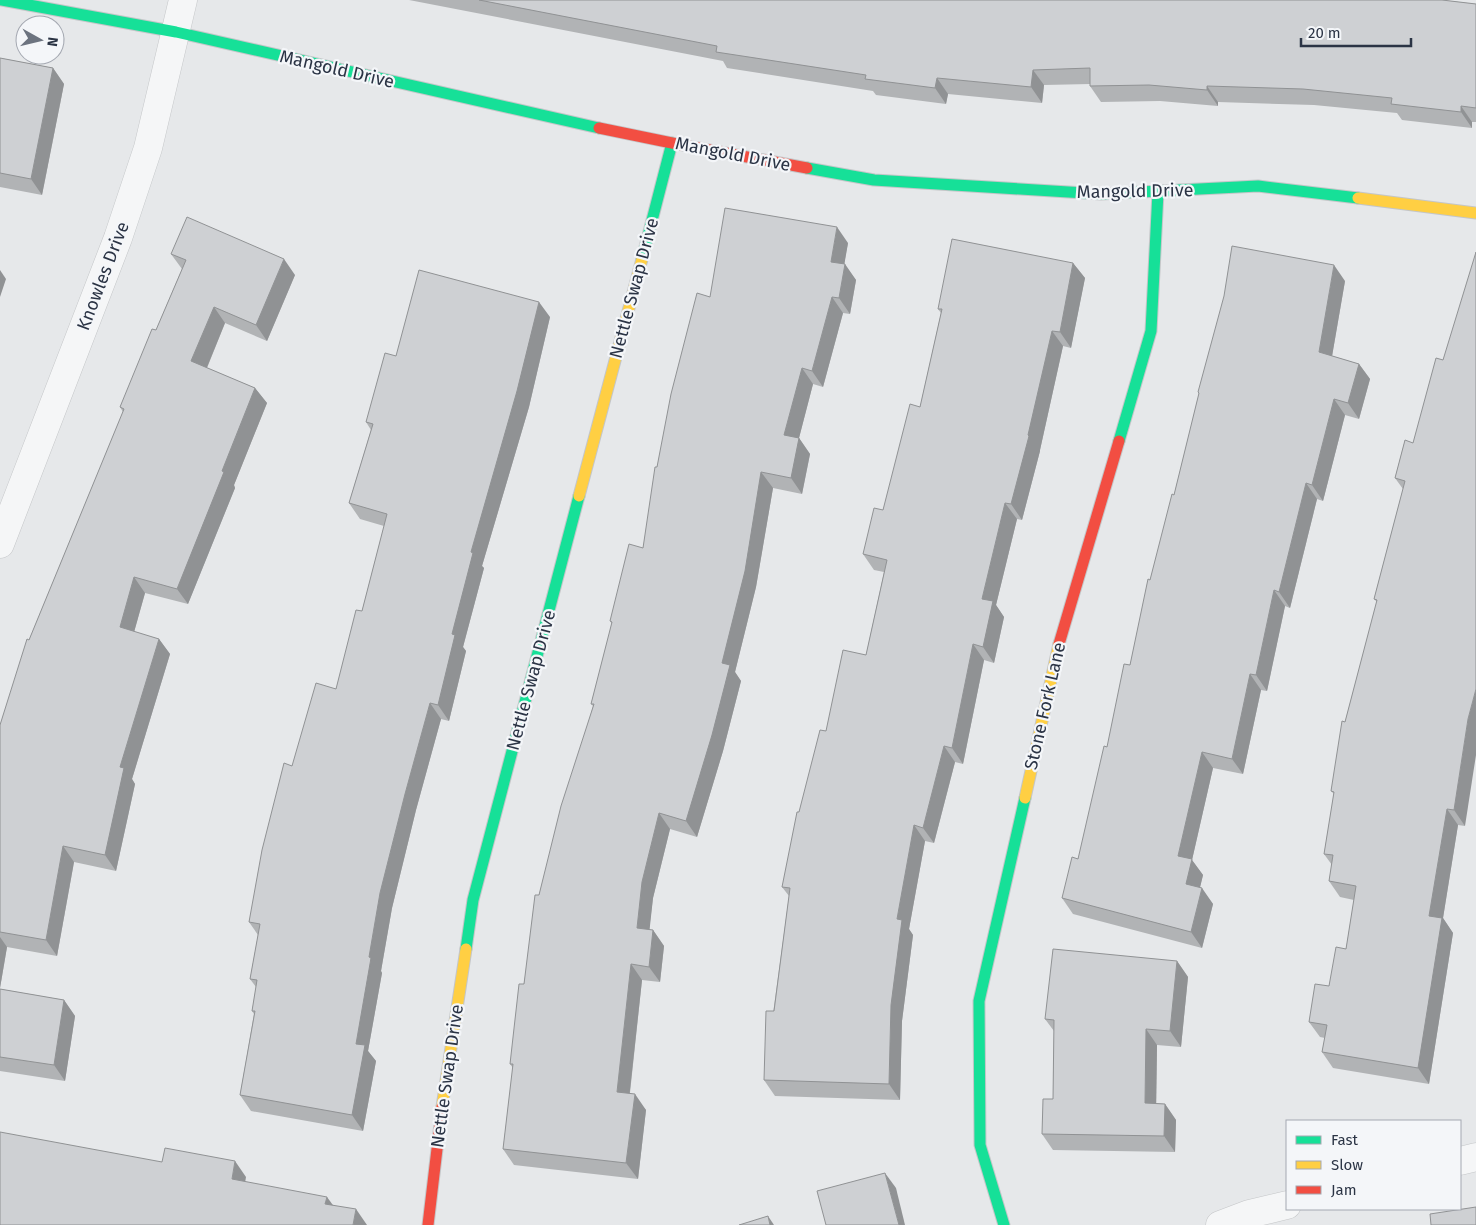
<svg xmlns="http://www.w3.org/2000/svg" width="1476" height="1225" font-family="'Fira Sans',sans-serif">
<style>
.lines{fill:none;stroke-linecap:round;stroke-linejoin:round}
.street-casing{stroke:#c4c6c8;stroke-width:29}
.fast-casing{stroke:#c4c6c8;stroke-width:13}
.slow-casing{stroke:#c4c6c8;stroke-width:13}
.jam-casing{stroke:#c4c6c8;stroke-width:13}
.street{stroke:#f5f6f7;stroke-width:28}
.fast{stroke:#16e098;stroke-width:11}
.slow{stroke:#ffcf43;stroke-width:11}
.jam{stroke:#f24e42;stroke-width:11}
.wall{fill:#b1b3b5}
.shaded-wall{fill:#909294}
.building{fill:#ced0d3;stroke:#909294}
.labels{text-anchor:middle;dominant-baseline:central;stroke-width:4.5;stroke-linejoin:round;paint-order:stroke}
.street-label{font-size:18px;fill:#2b3445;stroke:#f4f6f9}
</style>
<rect width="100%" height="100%" fill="#e6e8ea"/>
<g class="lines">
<defs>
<g id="street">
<polyline points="0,544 118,238 148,148 183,0"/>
<polyline points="1460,1161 1476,1157"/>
<polyline points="1220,1225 1249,1214 1287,1205"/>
</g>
<g id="fast">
<polyline points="2,0 176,32 599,128"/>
<polyline points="807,168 874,180 1101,194 1258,186 1358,198"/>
<polyline points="642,259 672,143"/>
<polyline points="1119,441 1151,331 1158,192"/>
<polyline points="466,949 473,900 579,496"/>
<polyline points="1004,1225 980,1145 979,1001 1025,798"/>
</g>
<g id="slow">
<polyline points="1358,198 1476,213"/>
<polyline points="579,496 642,259"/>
<polyline points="1025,798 1059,644"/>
<polyline points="442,1107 466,949"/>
</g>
<g id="jam">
<polyline points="599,128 672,143 807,168"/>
<polyline points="1059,644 1119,441"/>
<polyline points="428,1225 442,1107"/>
</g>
</defs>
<!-- street casing -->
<use href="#street" class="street-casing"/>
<!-- fast casing -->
<use href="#fast" class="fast-casing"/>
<!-- slow casing -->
<use href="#slow" class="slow-casing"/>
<!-- jam casing -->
<use href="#jam" class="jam-casing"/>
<!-- street -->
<use href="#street" class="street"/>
<!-- fast -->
<use href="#fast" class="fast"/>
<!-- slow -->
<use href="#slow" class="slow"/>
<!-- jam -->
<use href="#jam" class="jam"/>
</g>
<!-- wall -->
<g class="wall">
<polygon points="409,0 1442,0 1476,4 1476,122 1472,122 1472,128 1402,120 1397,113 1314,105 1218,102 1218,106 1160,101 1101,102 1090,86 1090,84 1044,85 1042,103 948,94 946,104 876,95 873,91 727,68 723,61"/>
<polygon points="0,58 53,68 64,84 42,195 0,187"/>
<polygon points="848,243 844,264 856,280 850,314 843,313 823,387 813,384 799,438 810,454 802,494 773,488 756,587 735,672 741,681 723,751 697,837 670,829 653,898 649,930 653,930 664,946 660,982 642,980 630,1093 646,1110 638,1179 514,1165 503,1149 513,1068 510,1064 539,895 593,706 591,704 612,624 610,621 643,548 657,467 710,297"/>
<polygon points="171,254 295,275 267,341 225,323 207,368 255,388 267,403 234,485 235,488 188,604 145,593 134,632 159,639 170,654 132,779 135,784 116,871 74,862 57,956 7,947 0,988 0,725 29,640 123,412 120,407 156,330 182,269"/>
<polygon points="1073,263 1085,278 1071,348 1063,346 1040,450 1040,451 1022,520 1017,519 996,605 1004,617 994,663 984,660 963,764 955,762 934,843 925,841 909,929 913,935 902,1021 900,1100 775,1096 764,1080 789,896 782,887 799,812 826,731 866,655 884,572 874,570 863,554 883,510 920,407 941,313 938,309"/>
<polygon points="1345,281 1332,356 1359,364 1370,379 1359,419 1345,415 1323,501 1317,499 1290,608 1285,606 1267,691 1261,690 1243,774 1213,768 1192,860 1203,875 1200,887 1213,904 1202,948 1073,914 1062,898 1078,859 1130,665 1150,580 1174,495 1199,394 1198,392"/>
<polygon points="550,317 529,407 482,566 484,568 463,647 466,651 449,721 441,719 416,810 392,908 381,971 382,973 368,1051 376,1061 363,1131 251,1111 240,1095 254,1014 252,1011 256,987 250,979 258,935 249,922 292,766 336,689 362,611 384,526 360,519 349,503 371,430 366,422 396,356"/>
<polygon points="1405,440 1465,826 1458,825 1443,918 1453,933 1429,1084 1333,1068 1322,1052 1325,1038 1320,1037 1309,1022 1329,986 1346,949 1354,900 1340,897 1329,881 1332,865 1324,854 1334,794 1331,791 1345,722 1377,602 1374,599 1403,489 1395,478"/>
<polygon points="1177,961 1188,977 1181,1047 1157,1045 1156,1103 1165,1104 1176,1120 1175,1152 1053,1150 1042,1134 1053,1099 1054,1031 1045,1019"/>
<polygon points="0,989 64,1000 75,1016 65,1081 0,1071"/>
</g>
<!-- shaded-wall -->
<g class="shaded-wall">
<polygon points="53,68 64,84 42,195 31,179"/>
<polygon points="1033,70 1044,85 1042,103 1031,87"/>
<polygon points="937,78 948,94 946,104 935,88"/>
<polygon points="1207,86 1218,102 1218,106 1207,90"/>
<polygon points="1461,106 1472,122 1472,128 1461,112"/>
<polygon points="837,227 848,243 842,278 831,262"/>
<polygon points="284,259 295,275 267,341 256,325"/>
<polygon points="1073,263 1085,278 1071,348 1060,332"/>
<polygon points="845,264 856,280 850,314 839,298"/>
<polygon points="1334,265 1345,281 1330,368 1319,352"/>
<polygon points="0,270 6,279 0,297"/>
<polygon points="832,297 843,313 823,387 812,371"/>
<polygon points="539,302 550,317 529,407 482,566 484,568 463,647 466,651 449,721 438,705 452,634 471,552"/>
<polygon points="214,307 225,323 203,377 191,361"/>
<polygon points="1052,331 1063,346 1040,450 1040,451 1022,520 1011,504"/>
<polygon points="1359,364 1370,379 1359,419 1348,403"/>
<polygon points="802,368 813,384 799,438 810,454 802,494 791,478 784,435"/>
<polygon points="255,388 267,403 234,485 235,488 188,604 177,589 222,471"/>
<polygon points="1334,399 1345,415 1323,501 1312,485"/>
<polygon points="761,472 773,488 756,587 735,672 741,681 723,751 697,837 686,821 722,663"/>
<polygon points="1306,483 1317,499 1290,608 1279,592"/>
<polygon points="1005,503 1017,519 996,605 1004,617 994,663 983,647 982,599"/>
<polygon points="134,577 145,593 131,643 120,627"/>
<polygon points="1274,590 1285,606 1267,691 1256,675"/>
<polygon points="159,639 170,654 132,779 135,784 116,871 105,855 120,767"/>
<polygon points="973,644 984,660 963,764 952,748"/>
<polygon points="1250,674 1261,690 1243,774 1232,759"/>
<polygon points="1476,689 1476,755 1465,826 1454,810 1468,719"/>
<polygon points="430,703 441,719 416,810 392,908 381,971 382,973 368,1051 376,1061 363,1131 352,1115 356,1044 369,957 380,893 405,794"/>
<polygon points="944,746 955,762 934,843 923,828"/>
<polygon points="1202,752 1213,768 1192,860 1203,875 1197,900 1186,884 1178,856"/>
<polygon points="1447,809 1458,825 1443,918 1453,933 1429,1084 1418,1068 1429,916"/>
<polygon points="659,813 670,829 653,898 648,944 637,928 642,882"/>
<polygon points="914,825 925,841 909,929 913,935 902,1021 900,1100 889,1084 891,1005 897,919"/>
<polygon points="63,846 74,862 57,956 46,940"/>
<polygon points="1202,888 1213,904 1202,948 1191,932"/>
<polygon points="653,930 664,946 660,982 649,967"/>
<polygon points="0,937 7,947 0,988"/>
<polygon points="1177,961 1188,977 1181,1047 1170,1031"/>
<polygon points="631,964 642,980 628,1108 617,1092"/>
<polygon points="64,1000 75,1016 65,1081 54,1065"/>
<polygon points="1146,1029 1157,1045 1156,1119 1145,1103"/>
<polygon points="635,1094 646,1110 638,1179 626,1163"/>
<polygon points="1165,1104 1176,1120 1175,1152 1164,1136"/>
<polygon points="235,1161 246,1177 243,1195 232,1179"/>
<polygon points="885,1173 896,1188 905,1225 899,1225"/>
<polygon points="327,1197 338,1212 325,1204"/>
<polygon points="356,1209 367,1225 353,1225"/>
<polygon points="768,1216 774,1225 770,1225"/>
</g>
<!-- building -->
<g class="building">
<polygon points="479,0 1442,0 1476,4 1476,108 1461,106 1461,112 1391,104 1392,98 1303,89 1207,86 1207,90 1149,85 1090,86 1090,68 1033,70 1031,87 937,78 935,88 865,79 866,75 716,52 717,46"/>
<polygon points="0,58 53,68 31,179 0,173"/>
<polygon points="725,208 837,227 831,262 845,264 839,298 832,297 812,371 802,368 784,435 799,438 791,478 761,472 745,571 722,663 730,665 712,735 686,821 659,813 642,882 637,928 653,930 649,967 631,964 617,1092 635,1094 626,1163 503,1149 513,1064 510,1064 519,984 524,984 535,895 539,895 561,806 594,704 591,704 612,622 610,621 629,544 643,548 655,467 657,467 671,394 697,293 710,297"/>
<polygon points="187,217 284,259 256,325 214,307 191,361 255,388 222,471 224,472 177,589 134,577 120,627 159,639 120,767 124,768 105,855 63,846 46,940 0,932 0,725 27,639 29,640 124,409 120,407 152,329 156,330 186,260 171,254"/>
<polygon points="952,239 1073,263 1060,332 1052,331 1028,435 1029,436 1011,504 1005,503 982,599 993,601 983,647 973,644 952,748 944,746 923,828 914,825 897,919 902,920 891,1005 889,1084 764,1080 766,1011 774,1011 790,888 782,887 797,812 799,812 820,730 826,731 843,650 866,655 887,560 863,554 874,508 883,510 910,404 920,407 942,309 938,309"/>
<polygon points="1232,246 1334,265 1319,352 1359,364 1348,403 1334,399 1312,485 1306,483 1279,592 1274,590 1256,675 1250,674 1232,759 1202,752 1178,856 1192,859 1186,884 1202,888 1191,932 1062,898 1072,857 1078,859 1104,746 1107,747 1124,664 1130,665 1148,579 1150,580 1172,494 1174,495 1199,393 1198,392 1224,296"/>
<polygon points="1476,252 1476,689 1468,719 1454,810 1447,809 1429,916 1442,918 1418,1068 1322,1052 1327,1025 1309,1022 1315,984 1329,986 1336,947 1346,949 1356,886 1329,881 1333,855 1324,854 1334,792 1331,791 1342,721 1345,722 1377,600 1374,599 1405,481 1395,478 1405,440 1413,443 1436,358 1443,360"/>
<polygon points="419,270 539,302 517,391 471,552 473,553 452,634 455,635 438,705 430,703 405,794 380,893 369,957 371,958 356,1044 365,1045 352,1115 240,1095 255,1011 252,1011 257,980 250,979 260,924 249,922 262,850 284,763 292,766 316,683 336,689 356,610 362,611 387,514 349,503 373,424 366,422 385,353 396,356"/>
<polygon points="1053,949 1177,961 1170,1031 1146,1029 1145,1103 1165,1104 1164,1136 1042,1134 1043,1099 1053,1099 1054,1020 1045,1019"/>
<polygon points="0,989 64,1000 54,1065 0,1057"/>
<polygon points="0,1132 162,1162 165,1148 235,1161 232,1179 327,1197 325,1204 356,1209 353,1225 0,1225"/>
<polygon points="885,1173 899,1225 826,1225 817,1191"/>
<polygon points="1476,1207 1476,1225 1431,1225 1430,1214"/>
<polygon points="768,1216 770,1225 739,1225"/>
</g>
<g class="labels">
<!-- street labels -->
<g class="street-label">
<text transform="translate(337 69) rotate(13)">Mangold Drive</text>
<text transform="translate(733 154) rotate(11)">Mangold Drive</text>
<text transform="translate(1135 191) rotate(-1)">Mangold Drive</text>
<text transform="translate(103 276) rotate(-69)">Knowles Drive</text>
<text transform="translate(634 288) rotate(-75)">Nettle Swap Drive</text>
<text transform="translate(531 680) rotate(-75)">Nettle Swap Drive</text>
<text transform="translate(1045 706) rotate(-77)">Stone Fork Lane</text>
<text transform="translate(447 1076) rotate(-82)">Nettle Swap Drive</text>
</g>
</g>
<!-- legend -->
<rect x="1286" y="1120" width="175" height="90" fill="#f4f6f9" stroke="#a4a8b1"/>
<rect x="1296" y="1136" width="25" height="8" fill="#16e098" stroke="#a4a8b1"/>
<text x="1331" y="1145" font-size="15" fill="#2b3445">Fast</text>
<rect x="1296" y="1161" width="25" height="8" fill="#ffcf43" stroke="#a4a8b1"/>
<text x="1331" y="1170" font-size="15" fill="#2b3445">Slow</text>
<rect x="1296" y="1186" width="25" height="8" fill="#f24e42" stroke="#a4a8b1"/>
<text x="1331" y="1195" font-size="15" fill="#2b3445">Jam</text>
<!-- north arrow -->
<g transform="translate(40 40) rotate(98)"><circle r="24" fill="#f4f6f9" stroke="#a4a8b1"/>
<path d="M0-4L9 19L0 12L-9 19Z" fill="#6c737f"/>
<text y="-8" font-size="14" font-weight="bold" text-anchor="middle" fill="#2b3445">N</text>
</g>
<!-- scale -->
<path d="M1301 38v8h110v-8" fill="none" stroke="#2b3445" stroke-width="2.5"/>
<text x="1308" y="38" font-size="15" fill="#2b3445" stroke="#f4f6f9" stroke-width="4" paint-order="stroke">20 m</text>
</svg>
